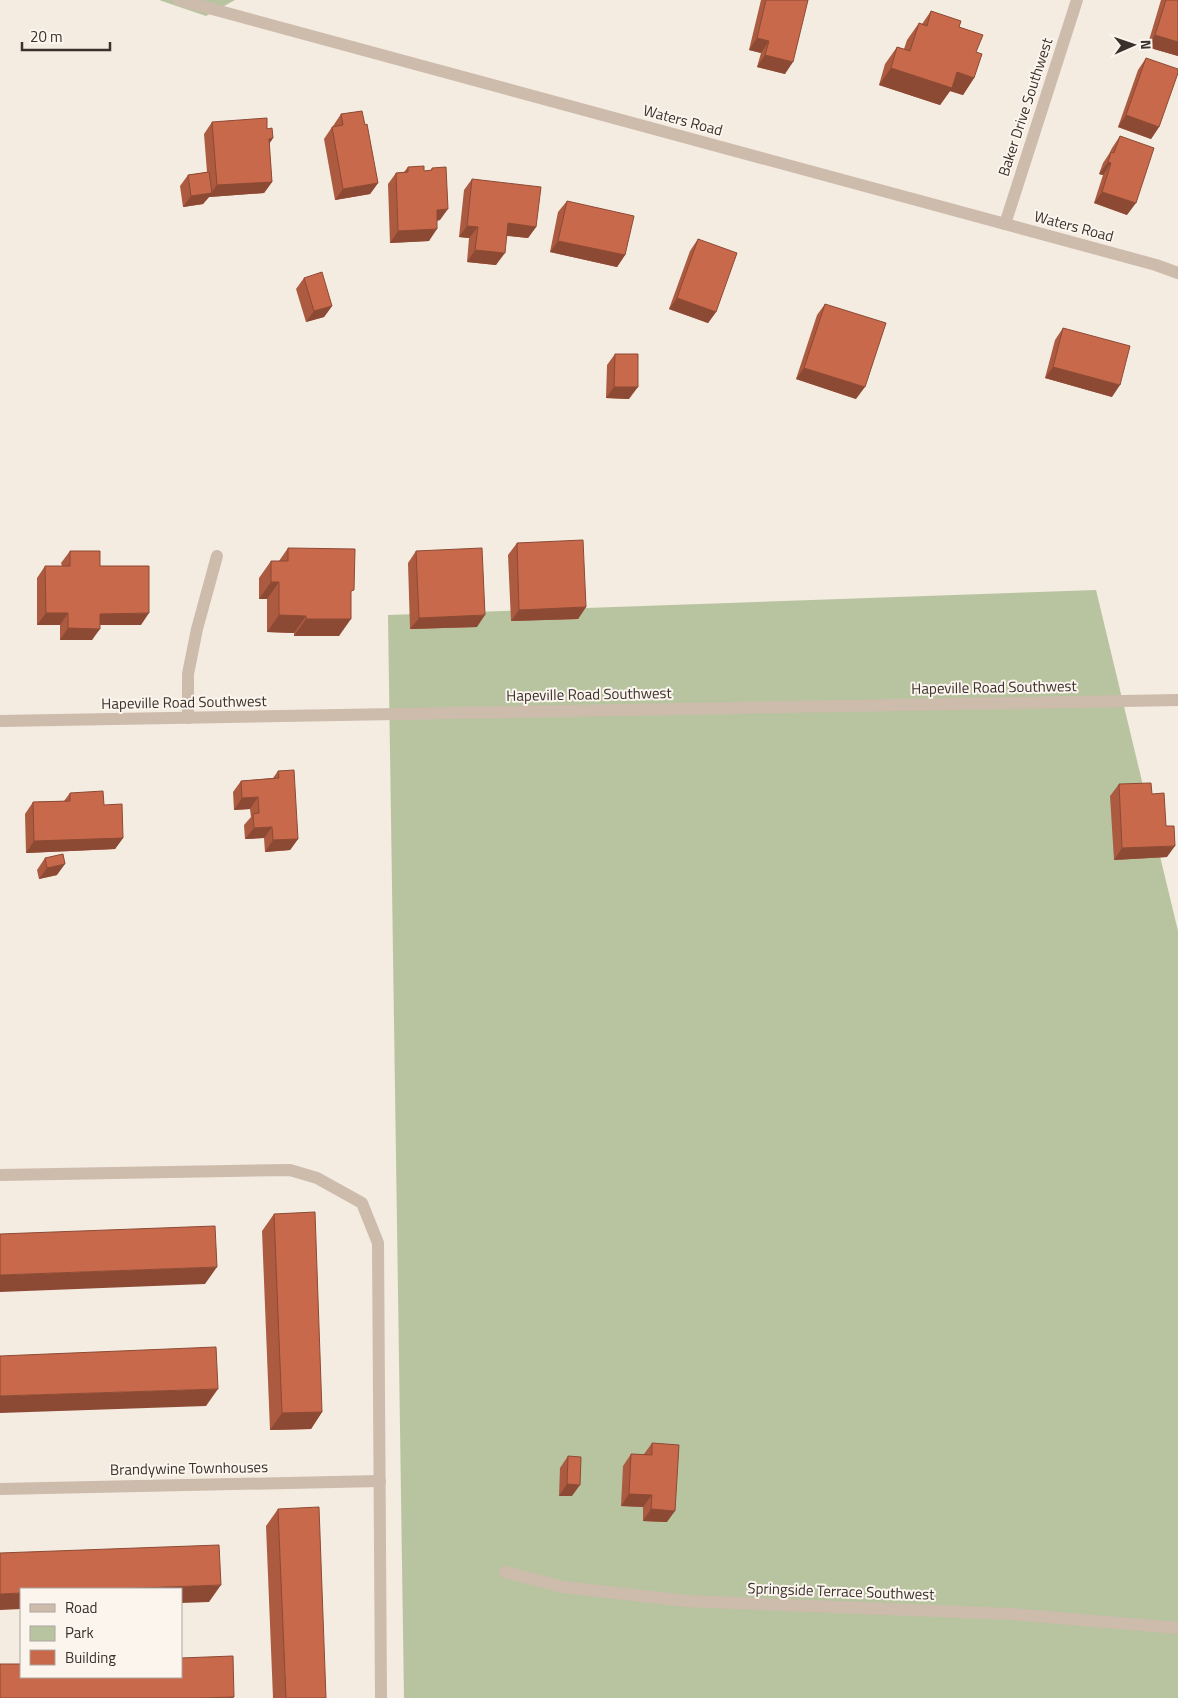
<svg xmlns="http://www.w3.org/2000/svg" width="1178" height="1698" font-family="'Titillium Web',sans-serif">
<style>
.green{fill:#b8c4a0}
.lines{fill:none;stroke-linecap:round;stroke-linejoin:round}
.service{stroke:#cdbbac;stroke-width:12}
.minor{stroke:#cdbbac;stroke-width:12}
.tertiary{stroke:#cdbbac;stroke-width:12}
.wall{fill:#ac5a40}
.shaded-wall{fill:#8c4a34}
.building{fill:#c8694b;stroke:#8c4a34}
.labels{text-anchor:middle;dominant-baseline:central;stroke-width:4;stroke-linejoin:round;paint-order:stroke}
.street-label{font-size:15px;fill:#3b302b;stroke:#fbf5ee}
</style>
<rect width="100%" height="100%" fill="#f4ebe1"/>
<!-- green -->
<g class="green">
<polygon points="159,0 235,0 206,16"/>
<polygon points="1096,590 1178,931 1178,1698 404,1698 388,615"/>
</g>
<g class="lines">
<!-- service -->
<g class="service">
<polyline points="188,718 188,674 197,629 217,556"/>
<polyline points="0,1489 380,1481"/>
</g>
<!-- minor -->
<g class="minor">
<polyline points="179,0 1156,265 1178,273"/>
<polyline points="1005,224 1077,0"/>
<polyline points="0,1175 290,1170 317,1178 362,1203 378,1243 381,1698"/>
<polyline points="505,1572 563,1587 686,1601 1010,1614 1178,1628"/>
</g>
<!-- tertiary -->
<polyline class="tertiary" points="0,721 1178,700"/>
</g>
<!-- wall -->
<g class="wall">
<polygon points="761,0 808,0 785,74 757,67 761,53 749,50"/>
<polygon points="1161,0 1178,0 1178,56 1147,47"/>
<polygon points="931,11 959,27 976,52 974,78 963,95 950,91 940,105 879,85 885,64 897,47 904,49 907,40 919,23 922,24"/>
<polygon points="1146,58 1159,127 1151,139 1118,127 1138,70"/>
<polygon points="341,114 365,125 378,183 370,194 335,200 324,139 332,127 333,127 333,126"/>
<polygon points="212,122 267,129 273,138 269,144 272,182 264,193 209,197 203,204 183,207 180,186 188,175 207,172 204,134"/>
<polygon points="1120,136 1127,215 1094,203 1103,175 1099,174 1103,163 1109,154 1112,148"/>
<polygon points="408,167 424,171 431,170 432,168 440,220 437,221 429,241 390,243 388,184 396,173 404,172"/>
<polygon points="472,179 536,227 528,238 507,236 496,265 467,262 469,238 459,237 464,190"/>
<polygon points="567,201 625,255 617,267 550,252 558,212"/>
<polygon points="698,239 716,312 708,323 669,309 690,251"/>
<polygon points="304,278 332,306 324,317 306,322 296,289"/>
<polygon points="825,304 856,399 796,379 817,315"/>
<polygon points="1063,328 1112,397 1045,378 1055,340"/>
<polygon points="615,354 629,399 606,398 607,365"/>
<polygon points="517,543 586,607 578,619 511,621 508,555"/>
<polygon points="288,548 351,595 339,636 294,636 294,633 267,632 267,599 259,599 259,578 271,561 279,561"/>
<polygon points="70,551 100,566 141,625 100,625 92,640 60,640 60,625 37,625 37,578 45,566 62,566 61,563"/>
<polygon points="416,551 477,627 410,629 408,563"/>
<polygon points="278,771 298,839 290,850 265,852 264,838 245,839 244,825 251,817 250,809 234,810 233,792 241,781 273,778"/>
<polygon points="1119,784 1152,794 1167,857 1114,860 1110,796"/>
<polygon points="70,793 104,805 123,838 115,849 26,853 25,814 33,802 64,801"/>
<polygon points="45,858 57,875 39,879 37,870"/>
<polygon points="274,1214 322,1412 311,1429 270,1430 262,1231"/>
<polygon points="652,1443 667,1522 643,1521 643,1507 621,1506 623,1466 631,1454 644,1454"/>
<polygon points="568,1456 572,1496 559,1496 560,1468"/>
<polygon points="278,1509 326,1698 273,1698 266,1526"/>
</g>
<!-- shaded-wall -->
<g class="shaded-wall">
<polygon points="1155,35 1178,42 1178,56 1147,47"/>
<polygon points="757,38 769,41 761,53 749,50"/>
<polygon points="765,55 793,62 785,74 757,67"/>
<polygon points="891,68 957,72 974,78 963,95 950,91 940,105 879,85"/>
<polygon points="1126,115 1159,127 1151,139 1118,127"/>
<polygon points="273,138 265,150 269,139"/>
<polygon points="1108,162 1111,163 1103,175 1099,174"/>
<polygon points="272,182 264,193 209,197 203,204 183,207 191,196 211,193 217,185"/>
<polygon points="378,183 370,194 335,200 343,189"/>
<polygon points="1102,192 1136,203 1127,215 1094,203"/>
<polygon points="448,209 440,220 429,221 437,210"/>
<polygon points="508,223 536,227 528,238 500,235"/>
<polygon points="467,226 478,227 469,238 459,237"/>
<polygon points="437,229 429,241 390,243 398,231"/>
<polygon points="558,241 625,255 617,267 550,252"/>
<polygon points="475,250 505,253 496,265 467,262"/>
<polygon points="677,298 716,312 708,323 669,309"/>
<polygon points="332,306 324,317 306,322 314,311"/>
<polygon points="1053,367 1120,385 1112,397 1045,378"/>
<polygon points="804,368 865,387 856,399 796,379"/>
<polygon points="614,387 638,387 629,399 606,398"/>
<polygon points="271,582 279,582 267,599 259,599"/>
<polygon points="586,607 578,619 511,621 519,610"/>
<polygon points="46,613 68,613 60,625 37,625"/>
<polygon points="149,613 141,625 92,625 100,614"/>
<polygon points="279,615 306,616 294,633 267,632"/>
<polygon points="485,615 477,627 410,629 419,618"/>
<polygon points="306,619 351,619 339,636 294,636"/>
<polygon points="68,628 100,629 92,640 60,640"/>
<polygon points="258,797 250,809 234,810 242,798"/>
<polygon points="272,827 264,838 245,839 254,828"/>
<polygon points="123,838 115,849 26,853 34,841"/>
<polygon points="298,839 290,850 265,852 273,840"/>
<polygon points="1175,846 1167,857 1114,860 1122,848"/>
<polygon points="65,864 57,875 39,879 47,868"/>
<polygon points="217,1267 205,1284 0,1292 0,1275"/>
<polygon points="218,1389 206,1406 0,1413 0,1396"/>
<polygon points="322,1412 311,1429 270,1430 282,1413"/>
<polygon points="567,1484 580,1485 572,1496 559,1496"/>
<polygon points="629,1494 652,1495 643,1507 621,1506"/>
<polygon points="651,1509 675,1511 667,1522 643,1521"/>
<polygon points="221,1585 209,1602 181,1603 181,1589 113,1589"/>
<polygon points="21,1593 21,1609 0,1610 0,1594"/>
<polygon points="234,1697 233,1698 199,1698"/>
</g>
<!-- building -->
<g class="building">
<polygon points="766,0 808,0 793,62 765,55 769,41 757,38"/>
<polygon points="1166,0 1178,0 1178,42 1155,35"/>
<polygon points="931,11 961,21 959,27 983,35 976,52 982,54 974,78 957,72 952,88 891,68 897,47 910,51 919,23 927,26"/>
<polygon points="1146,58 1178,69 1178,73 1159,127 1126,115"/>
<polygon points="362,111 365,125 367,124 378,183 343,189 332,127 343,125 341,114"/>
<polygon points="267,118 267,129 272,128 273,138 269,139 272,182 217,185 212,122"/>
<polygon points="1120,136 1154,148 1136,203 1102,192 1111,163 1108,162 1111,152 1114,153"/>
<polygon points="424,166 424,171 432,170 432,168 446,167 448,209 437,210 437,229 398,231 396,173 408,172 408,167"/>
<polygon points="209,172 212,193 191,196 188,175"/>
<polygon points="472,179 541,187 536,227 508,223 505,253 475,250 478,227 467,226"/>
<polygon points="567,201 634,216 625,255 558,241"/>
<polygon points="698,239 737,253 716,312 677,298"/>
<polygon points="322,272 332,306 314,311 304,278"/>
<polygon points="825,304 886,323 865,387 804,368"/>
<polygon points="1063,328 1130,346 1120,385 1053,367"/>
<polygon points="615,354 638,354 638,387 614,387"/>
<polygon points="583,540 586,607 519,610 517,543"/>
<polygon points="288,548 355,549 354,590 351,591 351,619 306,619 306,616 279,615 279,582 271,582 271,561 288,561"/>
<polygon points="482,548 485,615 419,618 416,551"/>
<polygon points="70,551 100,551 100,566 149,566 149,613 100,614 100,629 68,628 68,613 46,613 45,566 70,566"/>
<polygon points="294,770 298,839 273,840 272,827 254,828 253,814 259,813 258,797 242,798 241,781 279,778 278,771"/>
<polygon points="1151,783 1152,794 1164,793 1166,826 1174,826 1175,846 1122,848 1119,784"/>
<polygon points="103,791 104,805 122,804 123,838 34,841 33,802 70,801 70,793"/>
<polygon points="63,854 65,864 47,868 45,858"/>
<polygon points="315,1212 322,1412 282,1413 274,1214"/>
<polygon points="215,1226 217,1267 0,1275 0,1234"/>
<polygon points="216,1347 218,1389 0,1396 0,1356"/>
<polygon points="652,1443 679,1445 675,1511 651,1509 652,1495 629,1494 631,1454 652,1455"/>
<polygon points="568,1456 581,1457 580,1485 567,1484"/>
<polygon points="319,1507 326,1698 286,1698 278,1509"/>
<polygon points="219,1545 221,1585 113,1589 21,1589 21,1593 0,1594 0,1553"/>
<polygon points="233,1656 234,1697 199,1698 0,1698 0,1664 21,1664 21,1677 181,1677 181,1658"/>
</g>
<g class="labels">
<!-- street labels -->
<g class="street-label">
<text transform="translate(1025 107) rotate(-72)">Baker Drive Southwest</text>
<text transform="translate(683 120) rotate(15)">Waters Road</text>
<text transform="translate(1074 226) rotate(15)">Waters Road</text>
<text transform="translate(994 687) rotate(-1)">Hapeville Road Southwest</text>
<text transform="translate(589 694) rotate(-1)">Hapeville Road Southwest</text>
<text transform="translate(184 702) rotate(-1)">Hapeville Road Southwest</text>
<text transform="translate(189 1468) rotate(-1)">Brandywine Townhouses</text>
<text transform="translate(841 1591) rotate(2)">Springside Terrace Southwest</text>
</g>
</g>
<!-- legend -->
<rect x="20" y="1588" width="162" height="90" fill="#fbf5ee" stroke="#aea6a0"/>
<rect x="30" y="1604" width="25" height="8" fill="#cdbbac" stroke="#aea6a0"/>
<text x="65" y="1613" font-size="15" fill="#3b302b">Road</text>
<rect x="30" y="1626" width="25" height="15" fill="#b8c4a0" stroke="#aea6a0"/>
<text x="65" y="1638" font-size="15" fill="#3b302b">Park</text>
<rect x="30" y="1650" width="25" height="15" fill="#c8694b" stroke="#aea6a0"/>
<text x="65" y="1663" font-size="15" fill="#3b302b">Building</text>
<!-- north arrow -->
<g transform="translate(1133 45) rotate(88)" stroke="#fbf5ee" stroke-width="4" paint-order="stroke">
<path d="M0-4L9 19L0 12L-9 19Z" fill="#3b302b"/>
<text y="-8" font-size="14" font-weight="bold" text-anchor="middle" fill="#3b302b">N</text>
</g>
<!-- scale -->
<path d="M22 42v8h88v-8" fill="none" stroke="#3b302b" stroke-width="2.5"/>
<text x="30" y="42" font-size="15" fill="#3b302b" stroke="#fbf5ee" stroke-width="4" paint-order="stroke">20 m</text>
</svg>
